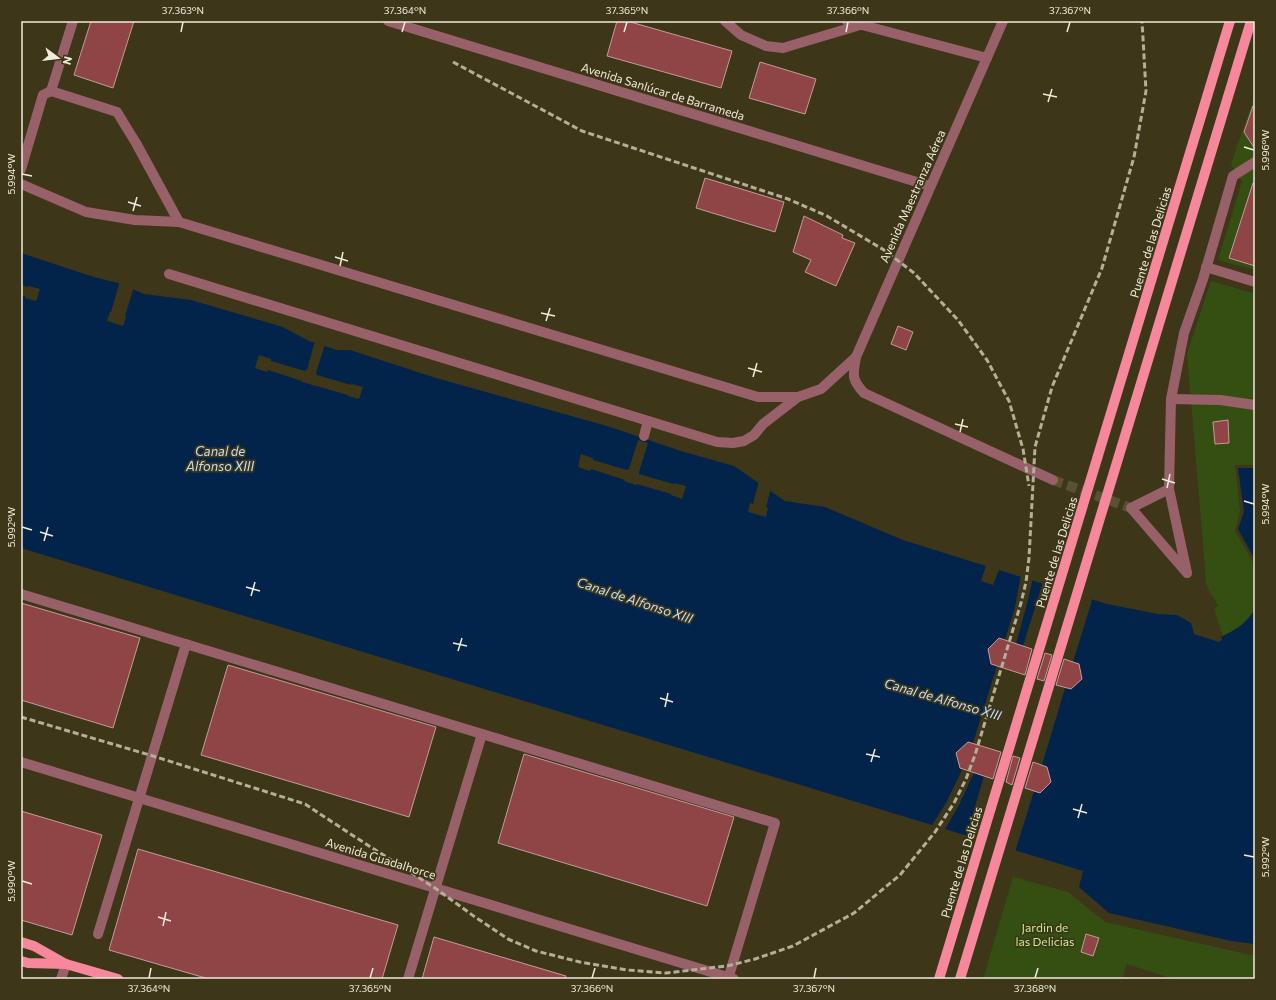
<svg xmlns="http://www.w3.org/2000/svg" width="1276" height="1000" font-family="Commissioner,sans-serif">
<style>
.green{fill:#354f12}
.water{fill:#03244a}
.pier{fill:#3e3619}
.building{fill:#8f4545;stroke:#c29c9a}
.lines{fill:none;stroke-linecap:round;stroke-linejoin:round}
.minor-tunnel{stroke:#595136;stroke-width:10;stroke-dasharray:10 5;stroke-linecap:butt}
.minor{stroke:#986169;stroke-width:10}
.major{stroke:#f7879a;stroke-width:10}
.rail{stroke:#b4af99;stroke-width:3;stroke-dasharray:6 3;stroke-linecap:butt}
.ticks{fill:none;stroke:#f0ecda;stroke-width:1.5}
.labels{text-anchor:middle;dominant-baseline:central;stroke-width:3.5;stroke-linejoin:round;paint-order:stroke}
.street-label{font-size:12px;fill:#f0ecda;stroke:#3e3619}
.park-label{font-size:12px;fill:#beec8e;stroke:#3e3619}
.water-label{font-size:13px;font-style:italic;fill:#c3ddfd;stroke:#3e3619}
.neatline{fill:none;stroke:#f0ecda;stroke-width:1.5}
.ticks-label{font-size:10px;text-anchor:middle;fill:#f0ecda}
</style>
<rect width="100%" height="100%" fill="#3e3619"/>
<!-- green -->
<g class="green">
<polygon points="1255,95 1255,270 1218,260 1242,181 1231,164"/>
<polygon points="1211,281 1255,294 1255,465 1235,465 1240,512 1235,531 1252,561 1255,573 1255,608 1250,616 1241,626 1232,632 1223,636 1214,609 1218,606 1212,594 1211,598 1211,594 1206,584 1201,519 1187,354"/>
<polygon points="1013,877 1068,892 1105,922 1255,956 1255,979 1173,979 1127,964 1122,979 983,979"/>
</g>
<!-- water -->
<g class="water">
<path d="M21 253 94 277 118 283 144 294 191 300 283 327 309 341 337 350H350L436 378 607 426 681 451 734 466 785 501 825 507 903 540 986 566 981 581 993 585 999 570 1107 604 1158 614 1177 615 1191 623 1194 634 1219 642 1222 640 1221 637C1235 630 1247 623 1255 609V944L1231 941 1109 913 1079 887 1083 871 21 548Z"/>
<polygon points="1238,468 1255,468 1255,560 1238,529 1244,512"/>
</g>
<!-- pier -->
<g class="pier">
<polygon points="120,281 134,287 125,316 126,317 123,326 107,321 110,312 111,312"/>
<polygon points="21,285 28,287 29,286 40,289 36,301 25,298 25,296 21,295"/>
<polygon points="315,341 325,344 316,373 317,375 351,385 352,384 363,387 359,399 348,396 348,395 302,382 302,381 268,370 267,372 255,368 259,355 271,359 271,361 305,371 305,370 307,370"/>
<polygon points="638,440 648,443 639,472 639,474 673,484 674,483 686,486 682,499 671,495 671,494 637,484 636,485 624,481 625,480 591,469 590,471 578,467 581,454 593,458 593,460 627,470 629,469"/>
<polygon points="759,481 771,489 766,507 768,508 766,517 748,512 750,503 753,504"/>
<polygon points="1021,575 1033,578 1028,600 1016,644 1023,646 1043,582 1093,597 1073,662 1079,664 1082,679 1071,689 1065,688 1042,765 1047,767 1051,782 1040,793 1034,791 1015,852 966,837 984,776 974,773 958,807 944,831 931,827 946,803 962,770 960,768 956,753 968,742 973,743 997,666 991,664 988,649 999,639 1005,640 1015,607"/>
</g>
<!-- building -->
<g class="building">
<polygon points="91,21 134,21 113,88 74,75"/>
<polygon points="617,21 627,21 732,51 721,88 607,56"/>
<polygon points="760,62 816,79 805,114 749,98"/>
<polygon points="1253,106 1255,107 1255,149 1244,132"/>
<polygon points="705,178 784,202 775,232 696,208"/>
<polygon points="1253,183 1255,184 1255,266 1229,258"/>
<polygon points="804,216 843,235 842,238 855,243 836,286 805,272 811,260 793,252"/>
<polygon points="898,326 913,332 906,350 891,344"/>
<polygon points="1228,420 1229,443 1215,444 1213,422"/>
<polygon points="21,603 140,638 113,728 21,700"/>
<polygon points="999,638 1032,649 1025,675 991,664 988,649"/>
<polygon points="1045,653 1052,655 1044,681 1037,679"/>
<polygon points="1064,659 1079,664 1082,679 1071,689 1056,685"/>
<polygon points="228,665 436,727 409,817 201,755"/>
<polygon points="968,742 1001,752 993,779 960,768 956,753"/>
<polygon points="524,754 734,817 707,906 498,843"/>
<polygon points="1013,756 1020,758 1012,785 1006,782"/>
<polygon points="1033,762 1047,767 1051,782 1040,793 1025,788"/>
<polygon points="21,811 102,835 72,935 21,920"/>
<polygon points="138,849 398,925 382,979 209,979 109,950"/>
<polygon points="1086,934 1099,938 1093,956 1081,952"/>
<polygon points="434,937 566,976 565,979 422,979"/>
</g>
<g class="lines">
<!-- minor-tunnel -->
<polyline class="minor-tunnel" points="1053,480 1131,508"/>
<!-- minor -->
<g class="minor">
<polyline points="73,21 51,91 117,112 136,143 179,222 758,397 798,397 821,389 856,357"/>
<polyline points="388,21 930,186"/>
<polyline points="725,21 741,35 766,46 783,48 860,25"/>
<polyline points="847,21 987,58"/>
<path d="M1003 21 856 357C853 375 851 379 864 393L1053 480"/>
<polyline points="21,169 43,95 51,91"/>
<polyline points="21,184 86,212 135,220 179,222"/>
<polyline points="1206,267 1255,282"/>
<polyline points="169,274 717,442 733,443 744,441 754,435 763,424 798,397"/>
<polyline points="1171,399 1220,400 1255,405"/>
<polyline points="644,436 648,421"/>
<polyline points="1169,489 1131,508 1187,573"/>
<polyline points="1187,573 1169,489 1171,399 1184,333 1203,279 1233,176 1255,162"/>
<polyline points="21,594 775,823 728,979"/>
<polyline points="21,762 734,979"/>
<polyline points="98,934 186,644"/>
<polyline points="61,979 66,964"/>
<polyline points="408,979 482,734"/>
</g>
<!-- major -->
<g class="major">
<polyline points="21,942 34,946 64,963"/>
<polyline points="21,961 28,963 66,964 118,979"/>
<polyline points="939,979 1230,21"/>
<polyline points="960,979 1251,21"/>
</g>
<!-- rail -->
<g class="rail">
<polyline points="453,62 582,131 788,199 827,216 884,250 914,273 958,320 987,360 1009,401 1023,449 1029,486"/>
<polyline points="21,717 153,756 305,804 352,835 435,888 475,917 508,939 536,951 580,962 627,970 666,973 727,966 755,959 793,946 854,913 900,875 935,832 954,803 966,779 975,755 1021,603 1026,582 1029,558 1035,447 1052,387 1102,268 1134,157 1146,91 1142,21"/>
</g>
</g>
<!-- ticks -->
<path class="ticks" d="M181 32 183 22M402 32 405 22M624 32 627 22M846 32 848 22M1067 32 1070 22M1043 94 1057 97M1048 102 1052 89M1244 147 1254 150M22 174 32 176M128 202 141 206M133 211 137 197M335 257 348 261M340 266 343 252M541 313 555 316M546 321 550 308M748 368 762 372M753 377 757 363M955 424 968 427M960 432 963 419M1162 479 1175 483M1167 488 1170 474M1244 501 1254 504M22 527 32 530M40 532 53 536M44 541 48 527M246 587 260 591M251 596 255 582M453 643 467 646M458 651 462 638M660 698 673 702M665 707 668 693M866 754 880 757M871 762 875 749M1073 809 1087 813M1078 818 1082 804M1244 855 1254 857M22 881 32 884M158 917 171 921M163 926 166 912M149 978 151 968M370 978 373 968M592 978 595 968M814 978 816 968M1035 978 1038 968"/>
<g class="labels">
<!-- street labels -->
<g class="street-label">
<text transform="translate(663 91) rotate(17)">Avenida Sanlúcar de Barrameda</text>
<text transform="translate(912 196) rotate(-66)">Avenida Maestranza Aérea</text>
<text transform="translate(1150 242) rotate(-73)">Puente de las Delicias</text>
<text transform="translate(1056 552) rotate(-73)">Puente de las Delicias</text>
<text transform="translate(381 858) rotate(17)">Avenida Guadalhorce</text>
<text transform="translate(961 862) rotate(-73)">Puente de las Delicias</text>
</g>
<!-- park labels -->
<g class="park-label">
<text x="1045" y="927">Jardin de<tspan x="1045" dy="14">las Delicias</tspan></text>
</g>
<!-- water labels -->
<g class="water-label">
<text x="220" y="451">Canal de<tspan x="220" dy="15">Alfonso XIII</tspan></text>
<text transform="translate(635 600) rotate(18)">Canal de Alfonso XIII</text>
<text transform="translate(943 699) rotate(16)">Canal de Alfonso XIII</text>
</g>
</g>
<!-- border -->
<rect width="1276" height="1000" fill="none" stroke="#3e3619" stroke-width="44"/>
<!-- north arrow -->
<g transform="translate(58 58) rotate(105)" stroke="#3e3619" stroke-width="3" paint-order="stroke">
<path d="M0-3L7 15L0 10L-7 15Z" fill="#f0ecda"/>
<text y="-6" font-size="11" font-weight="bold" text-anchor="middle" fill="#f0ecda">N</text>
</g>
<rect x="22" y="22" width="1232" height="956" class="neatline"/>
<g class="ticks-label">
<text x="183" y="14">37.363°N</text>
<text x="405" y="14">37.364°N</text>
<text x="627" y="14">37.365°N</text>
<text x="848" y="14">37.366°N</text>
<text x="1070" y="14">37.367°N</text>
<text transform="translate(1265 150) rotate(-90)" y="4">5.996°W</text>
<text transform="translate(11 174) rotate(-90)" y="4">5.994°W</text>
<text transform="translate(1265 504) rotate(-90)" y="4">5.994°W</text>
<text transform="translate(11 527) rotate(-90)" y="4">5.992°W</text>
<text transform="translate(1265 857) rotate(-90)" y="4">5.992°W</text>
<text transform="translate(11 881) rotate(-90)" y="4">5.990°W</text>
<text x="149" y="992">37.364°N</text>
<text x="370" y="992">37.365°N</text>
<text x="592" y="992">37.366°N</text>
<text x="814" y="992">37.367°N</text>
<text x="1035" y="992">37.368°N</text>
</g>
</svg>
